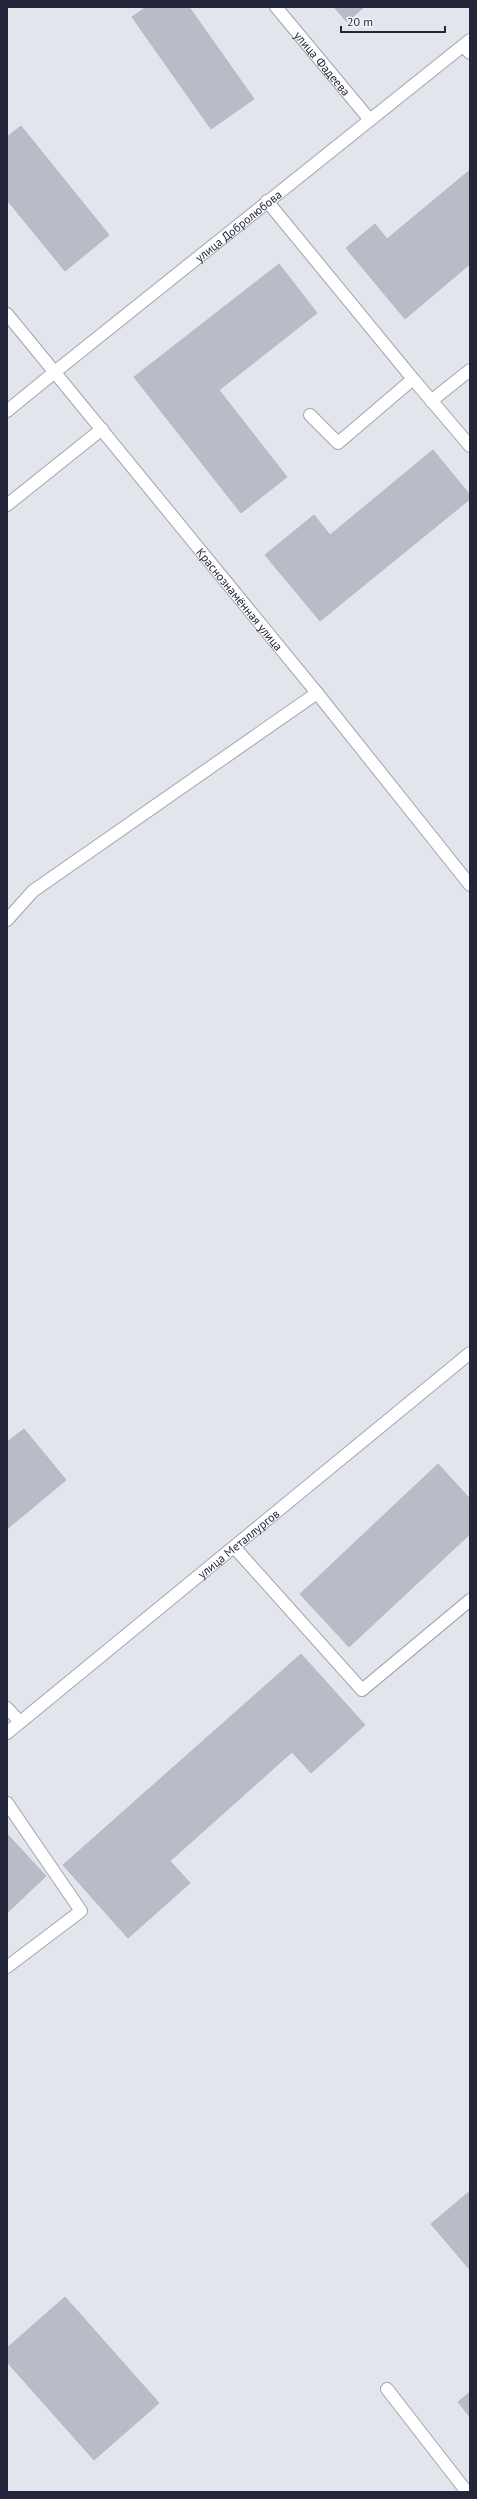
<svg xmlns="http://www.w3.org/2000/svg" width="477" height="2499" font-family="'PT Sans',sans-serif">
<style>
.building{fill:#b8bcc6;stroke:#b5b9c5}
.lines{fill:none;stroke-linecap:round;stroke-linejoin:round}
.lane-casing{stroke:#a1a4af;stroke-width:14}
.street-casing{stroke:#a1a4af;stroke-width:14}
.secondary-casing{stroke:#a1a6b6;stroke-width:14}
.lane{stroke:#fff;stroke-width:12}
.street{stroke:#fff;stroke-width:12}
.secondary{stroke:#fff;stroke-width:12}
.labels{text-anchor:middle;dominant-baseline:central;stroke-width:3.5;stroke-linejoin:round;paint-order:stroke}
.street-label{font-size:12px;fill:#23263b;stroke:#f2f4f8}
</style>
<rect width="100%" height="100%" fill="#e2e5eb"/>
<!-- building -->
<g class="building">
<polygon points="146,7 189,7 254,99 211,129 132,17"/>
<polygon points="334,7 364,7 347,22"/>
<polygon points="21,126 109,235 65,271 7,200 7,137"/>
<polygon points="470,170 470,264 405,319 346,248 375,224 387,239"/>
<polygon points="279,264 317,313 219,390 287,477 241,513 134,377"/>
<polygon points="433,450 470,495 470,499 320,621 265,555 314,515 330,535"/>
<polygon points="24,1429 66,1480 7,1529 7,1442"/>
<polygon points="438,1464 470,1499 470,1534 349,1647 300,1594"/>
<polygon points="301,1654 365,1725 311,1773 292,1752 170,1861 190,1883 128,1938 63,1865"/>
<polygon points="7,1834 46,1876 7,1913"/>
<polygon points="470,2191 470,2270 431,2224"/>
<polygon points="65,2297 159,2403 94,2460 7,2362 7,2348"/>
<polygon points="470,2392 470,2417 458,2402"/>
</g>
<g class="lines">
<defs>
<g id="lane">
<polyline points="463,46 470,53"/>
<polyline points="267,201 413,379 338,443 310,415"/>
<polyline points="413,379 470,446"/>
<polyline points="431,401 470,370"/>
<polyline points="7,411 56,371"/>
<polyline points="7,505 102,429"/>
<polyline points="7,920 33,891 317,693"/>
<polyline points="234,1547 362,1690 470,1600"/>
<polyline points="7,1708 20,1722"/>
<polyline points="7,1803 81,1911 7,1967"/>
<polyline points="387,2389 467,2492"/>
</g>
<g id="street">
<path id="s1" d="M276 7 370 120"/>
<path id="s2" d="M7 314 317 693 470 885"/>
<path id="s3" d="M56 371 470 40"/>
</g>
<g id="secondary">
<path id="s4" d="M7 1733 470 1353"/>
</g>
</defs>
<!-- lane casing -->
<use href="#lane" class="lane-casing"/>
<!-- street casing -->
<use href="#street" class="street-casing"/>
<!-- secondary casing -->
<use href="#secondary" class="secondary-casing"/>
<!-- lane -->
<use href="#lane" class="lane"/>
<!-- street -->
<use href="#street" class="street"/>
<!-- secondary -->
<use href="#secondary" class="secondary"/>
</g>
<g class="labels">
<!-- street labels -->
<g class="street-label">
<text stroke="none"><textPath href="#s1" startOffset="73">улица Фадеева</textPath></text>
<text stroke="none"><textPath href="#s3" startOffset="233">улица Добролюбова</textPath></text>
<text stroke="none"><textPath href="#s2" startOffset="368">Краснознамённая улица</textPath></text>
<text stroke="none"><textPath href="#s4" startOffset="299">улица Металлургов</textPath></text>
</g>
</g>
<!-- border -->
<rect width="477" height="2499" fill="none" stroke="#23263b" stroke-width="16"/>
<!-- scale -->
<path d="M341 26v6h104v-6" fill="none" stroke="#23263b" stroke-width="2"/>
<text x="347" y="26" font-size="12" fill="#23263b" stroke="#f2f4f8" stroke-width="3" paint-order="stroke">20 m</text>
</svg>
